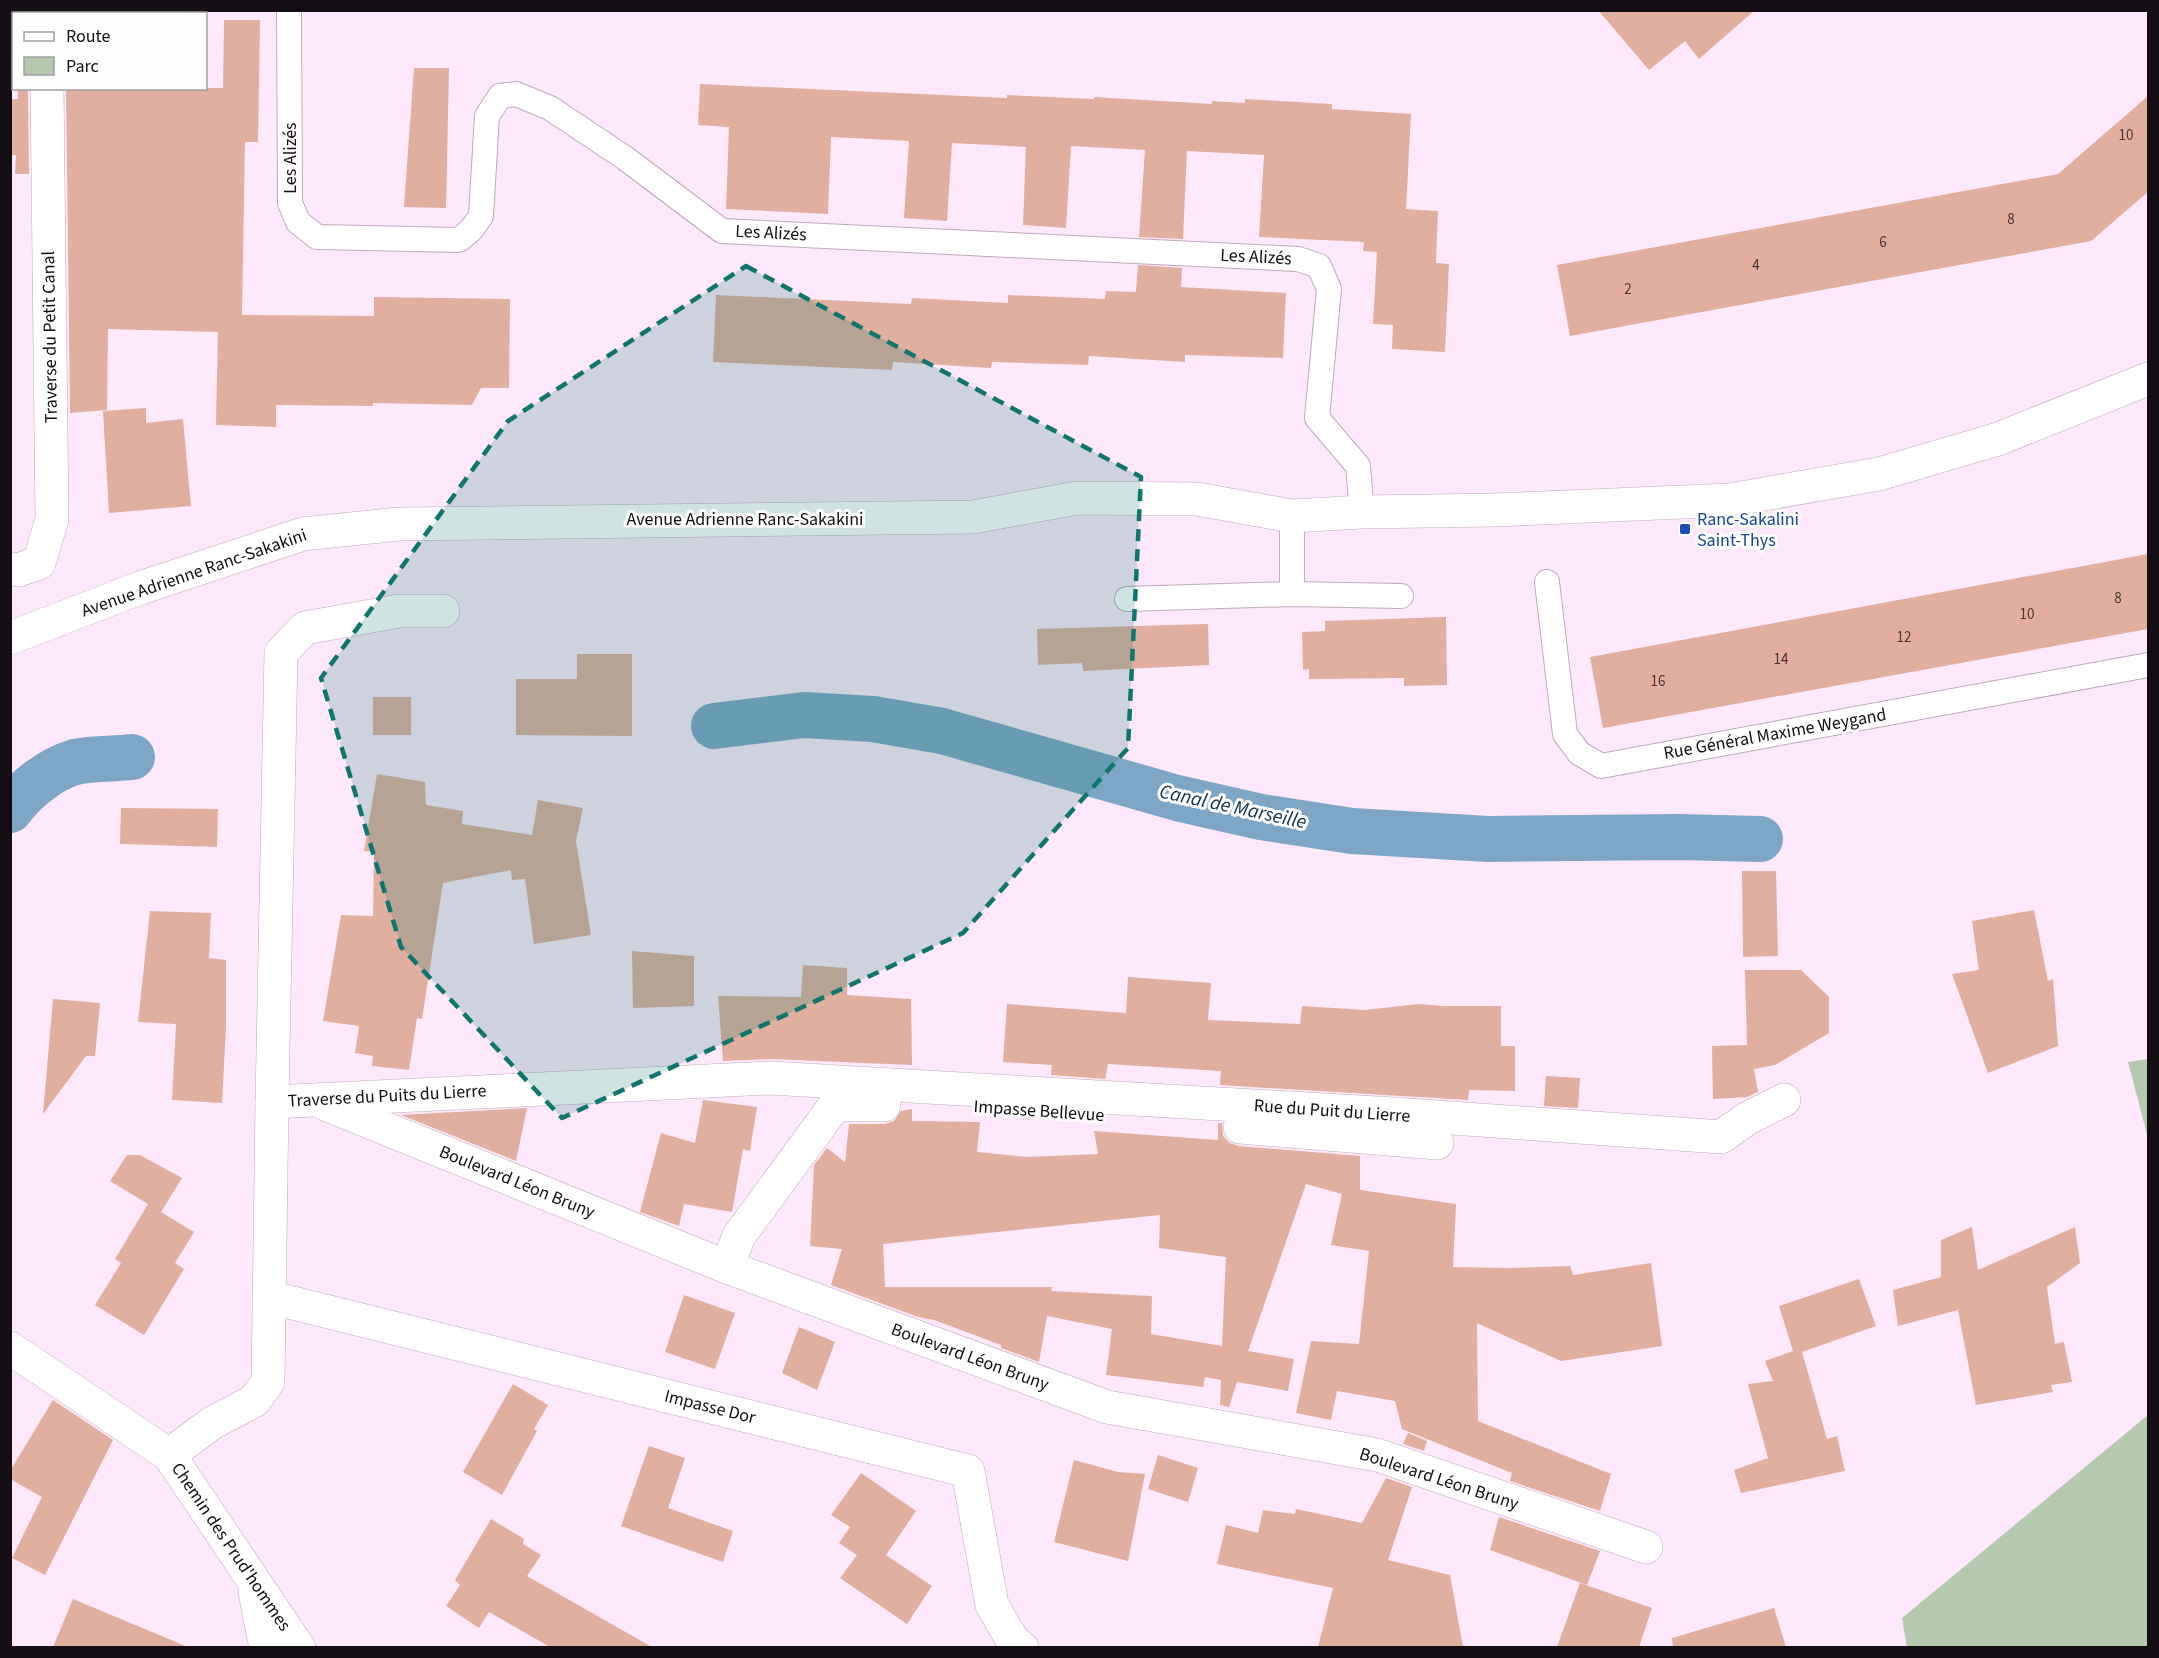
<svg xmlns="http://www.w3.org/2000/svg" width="2159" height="1658" font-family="'Source Sans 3',sans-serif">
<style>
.green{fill:#b5c9ae}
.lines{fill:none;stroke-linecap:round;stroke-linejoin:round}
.canal{stroke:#7da6c6;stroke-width:46}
.building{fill:#e2ae9d;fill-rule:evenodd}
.service-casing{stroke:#bda9bb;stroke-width:26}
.minor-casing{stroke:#bda9bb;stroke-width:34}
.tertiary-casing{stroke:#bda9bb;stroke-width:34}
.service{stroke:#fff;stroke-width:24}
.minor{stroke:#fff;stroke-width:33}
.tertiary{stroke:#fff;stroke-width:33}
.marked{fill:#0f766e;fill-opacity:0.2;stroke:#0f766e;stroke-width:4.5;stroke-dasharray:12 8;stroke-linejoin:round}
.transit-dot{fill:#1a4fb4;stroke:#fefefe;stroke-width:2}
.labels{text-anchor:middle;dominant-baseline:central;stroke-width:6;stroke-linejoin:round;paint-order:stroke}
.number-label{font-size:15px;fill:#483536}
.street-label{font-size:18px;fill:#140d13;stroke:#fefefe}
.transit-label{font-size:18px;fill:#164399;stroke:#fefefe;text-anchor:start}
.water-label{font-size:20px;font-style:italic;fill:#0d2f46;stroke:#fefefe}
</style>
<rect width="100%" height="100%" fill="#fee9fc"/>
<!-- green -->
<g class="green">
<polygon points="2148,1059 2148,1138 2128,1062"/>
<polygon points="2148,1415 2148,1647 1907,1647 1902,1618"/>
</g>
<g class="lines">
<!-- canal -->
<g class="canal">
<polyline points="714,726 804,715 873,719 942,731 1177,798 1261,817 1352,831 1488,839 1679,837 1760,839"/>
<path d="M10 810C25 789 51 769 75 762 93 758 114 759 132 757"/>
</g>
</g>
<!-- building -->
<g class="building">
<polygon points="1598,10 1755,10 1699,59 1685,41 1649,70"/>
<polygon points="224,20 260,20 258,142 245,142 242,315 374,316 374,297 510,299 509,388 481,388 472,405 373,403 373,406 276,405 276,427 216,425 218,332 108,329 107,410 70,413 66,88 223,88"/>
<polygon points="414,68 449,68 446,208 404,207"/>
<polygon points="700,84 1007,98 1007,95 1094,99 1094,97 1212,104 1212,101 1245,103 1245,99 1332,104 1332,109 1411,114 1406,209 1438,211 1436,263 1449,264 1445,352 1392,349 1393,325 1373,324 1377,252 1363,251 1364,242 1259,237 1264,155 1187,151 1183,239 1139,237 1145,150 1071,146 1066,228 1023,225 1026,147 952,143 947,221 904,218 909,141 831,137 828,214 726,209 729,127 698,125"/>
<polygon points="18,88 28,88 29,174 15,174 16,155 10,155 10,99 18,99"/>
<polygon points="2148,96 2148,192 2091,241 1570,336 1557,265 2058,174"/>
<polygon points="1138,265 1182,268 1181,287 1286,293 1283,358 1185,355 1185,362 1089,356 1088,365 992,362 991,368 893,362 892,370 713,362 716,295 911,304 912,298 1008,303 1008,295 1105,299 1106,291 1136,292"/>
<polygon points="146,408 146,423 183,419 191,506 109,513 103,411"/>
<polygon points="2148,554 2148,629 1603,728 1590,657"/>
<polygon points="1446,617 1447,685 1404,686 1404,678 1309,679 1309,669 1303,670 1302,632 1325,631 1325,621"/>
<polygon points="1208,624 1209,665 1083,671 1082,663 1038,665 1037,629"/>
<polygon points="577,654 632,654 632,736 516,735 516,679 577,679"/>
<rect x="373" y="697" width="38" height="38"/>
<polygon points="377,774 425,782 426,805 463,811 462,824 532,835 538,800 583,808 576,841 591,935 534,944 525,879 512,880 511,870 443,883 422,1019 417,1018 409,1070 372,1066 373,1056 355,1053 359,1026 323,1021 341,915 373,916 374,852 364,851"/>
<polygon points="121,808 218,809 217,847 120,844"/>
<polygon points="1742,871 1776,871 1778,956 1743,957"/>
<polygon points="2034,910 2048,981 2053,979 2058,1046 1988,1073 1952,974 1979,970 1972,921"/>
<polygon points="150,911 211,913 209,958 226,960 226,1027 222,1103 172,1100 176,1024 138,1022"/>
<polygon points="632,951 694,956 694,1006 633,1008"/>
<polygon points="803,965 847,968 847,995 911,999 912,1065 771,1059 723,1061 718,996 801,997"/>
<polygon points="1745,970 1801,970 1829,997 1829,1033 1775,1065 1754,1069 1758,1092 1747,1097 1713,1099 1712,1046 1747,1045"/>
<polygon points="1128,977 1211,983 1208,1020 1300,1024 1302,1006 1365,1010 1418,1004 1444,1006 1501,1006 1501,1046 1515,1046 1515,1091 1469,1090 1468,1100 1220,1085 1221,1071 1108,1064 1105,1079 1051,1075 1052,1065 1003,1062 1007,1004 1126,1013"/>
<polygon points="53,999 100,1003 95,1056 86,1056 43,1114"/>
<polygon points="1546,1076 1580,1078 1578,1108 1544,1106"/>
<polygon points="703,1100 757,1107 750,1151 743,1149 732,1212 684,1204 679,1226 640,1212 661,1133 695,1143"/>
<polygon points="527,1108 516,1161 401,1115"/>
<path d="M912 1109V1121L980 1122 977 1152 1027 1157 1098 1154 1094 1131 1218 1140V1123H1222L1223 1136 1230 1143 1238 1146 1360 1156V1190L1456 1204 1453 1267 1509 1268 1570 1266 1573 1275 1651 1263 1662 1346 1561 1361 1477 1323 1478 1421 1611 1474 1600 1511 1510 1481 1512 1473 1402 1429 1395 1401 1337 1391 1331 1420 1296 1413 1311 1341 1359 1344 1369 1251 1331 1245 1342 1194 1306 1184 1248 1351 1294 1359 1288 1391 1237 1382 1229 1407 1220 1405 1221 1380 1205 1377 1203 1387 1106 1375 1112 1329 1047 1316 1039 1362 1001 1348V1345L934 1320 918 1317 831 1285 842 1249 810 1246 814 1165 827 1148 845 1162 849 1124H885L894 1121 901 1111ZM1160 1215 1159 1248 1226 1257 1222 1346 1151 1334 1152 1296 1051 1291 1052 1287H885L883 1244Z"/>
<polygon points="127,1155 140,1155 182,1178 161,1212 194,1232 175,1263 184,1269 144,1335 95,1305 121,1263 115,1259 148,1204 110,1181"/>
<polygon points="1972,1227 1978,1270 2075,1227 2080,1263 2047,1287 2055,1344 2064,1342 2072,1382 2051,1385 2053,1392 1976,1405 1958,1310 1898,1326 1893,1290 1941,1277 1941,1240"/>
<polygon points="1859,1279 1876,1326 1802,1352 1827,1439 1837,1436 1845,1471 1741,1493 1734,1470 1768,1458 1748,1384 1773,1381 1765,1361 1793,1351 1779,1306"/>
<polygon points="684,1295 735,1313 715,1369 665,1352"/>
<polygon points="799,1327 835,1342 817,1390 782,1373"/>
<polygon points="513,1384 548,1405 534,1429 537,1431 502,1495 463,1472"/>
<polygon points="53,1400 113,1440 45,1575 12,1558 42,1497 10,1479 10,1471"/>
<polygon points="1408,1433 1427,1441 1424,1451 1403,1444"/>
<polygon points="649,1446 685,1458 668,1508 733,1531 723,1562 621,1526"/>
<polygon points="1158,1455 1198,1468 1188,1502 1148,1489"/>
<polygon points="1074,1460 1118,1472 1145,1474 1128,1561 1054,1542"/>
<polygon points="861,1473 916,1511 886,1555 932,1586 907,1624 840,1578 857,1555 839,1543 850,1527 831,1515"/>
<polygon points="1386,1478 1412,1487 1388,1560 1450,1575 1463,1647 1318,1647 1333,1588 1217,1564 1226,1525 1258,1533 1263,1510 1295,1514 1296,1509 1362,1523"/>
<polygon points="1499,1517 1600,1551 1587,1585 1490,1550"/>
<polygon points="491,1519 524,1539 523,1544 541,1555 527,1576 652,1647 550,1647 489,1612 479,1628 446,1606 460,1585 455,1580"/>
<polygon points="1580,1583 1652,1608 1639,1647 1557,1647"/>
<polygon points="73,1599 188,1647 53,1647"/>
<polygon points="1774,1608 1786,1647 1673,1647 1672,1638"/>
</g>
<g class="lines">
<defs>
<g id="service">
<polyline points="289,10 290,203 298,222 317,237 459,240 471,230 481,216 487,116 500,96 516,94 550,108 625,158 722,231 1298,259 1319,266 1329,289 1317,418 1358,466 1362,512"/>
<polyline points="1547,582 1565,734 1579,753 1601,766 2148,665"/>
<polyline points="1292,594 1292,516"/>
<polyline points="1127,599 1292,594 1401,596"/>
</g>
<g id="minor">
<polyline points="46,10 46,14"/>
<polyline points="10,569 18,570 39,563 52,519 47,88"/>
<polyline points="272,1102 281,653 305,628 399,611 443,611"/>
<polyline points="325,1104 727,1267 1107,1407 1377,1455 1646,1547"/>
<polyline points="1240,1127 1437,1143"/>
<polyline points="727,1267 739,1236 835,1105 884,1105"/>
<polyline points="269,1297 968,1471 992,1605 1013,1641 1022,1648"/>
<polyline points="10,1348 169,1455 299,1648"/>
<polyline points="169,1455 212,1423 254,1401 268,1382 272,1102 770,1078 1394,1114 1721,1137 1748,1118 1784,1100"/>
<polyline points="255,1592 266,1648"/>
</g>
<polyline id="tertiary" points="10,638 140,588 303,534 399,524 973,517 1077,498 1197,499 1292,516 1362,512 1494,510 1730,500 1879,474 1998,439 2148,379"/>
</defs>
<!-- service casing -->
<use href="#service" class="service-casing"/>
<!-- minor casing -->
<use href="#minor" class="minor-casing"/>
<!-- tertiary casing -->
<use href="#tertiary" class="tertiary-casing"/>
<!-- service -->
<use href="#service" class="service"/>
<!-- minor -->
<use href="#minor" class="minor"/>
<!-- tertiary -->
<use href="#tertiary" class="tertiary"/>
</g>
<!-- marked area -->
<path class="marked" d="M746 266 1141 477 1128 748 963 933 562 1118 401 947 321 678 508 421Z"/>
<!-- markers -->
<rect class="transit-dot" x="1679" y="523" width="12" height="12" rx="3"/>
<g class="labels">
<!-- number labels -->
<g class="number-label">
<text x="2126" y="135">10</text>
<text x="2011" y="219">8</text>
<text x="1883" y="242">6</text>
<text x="1756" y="265">4</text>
<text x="1628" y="289">2</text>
<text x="2118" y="598">8</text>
<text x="2027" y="614">10</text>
<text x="1904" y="637">12</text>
<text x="1781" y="659">14</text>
<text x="1658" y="681">16</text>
</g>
<!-- street labels -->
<g class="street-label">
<text transform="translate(290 158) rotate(-90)">Les Alizés</text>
<text transform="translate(771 233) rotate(3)">Les Alizés</text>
<text transform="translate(1256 257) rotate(3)">Les Alizés</text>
<text transform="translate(50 337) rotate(-91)">Traverse du Petit Canal</text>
<text x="745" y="519">Avenue Adrienne Ranc-Sakakini</text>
<text transform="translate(194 573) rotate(-19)">Avenue Adrienne Ranc-Sakakini</text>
<text transform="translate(1775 734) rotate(-10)">Rue Général Maxime Weygand</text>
<text transform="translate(387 1096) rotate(-3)">Traverse du Puits du Lierre</text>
<text transform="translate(1039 1111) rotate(4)">Impasse Bellevue</text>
<text transform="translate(1332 1111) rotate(4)">Rue du Puit du Lierre</text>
<text transform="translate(517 1182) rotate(22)">Boulevard Léon Bruny</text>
<text transform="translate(970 1357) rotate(20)">Boulevard Léon Bruny</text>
<text transform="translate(710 1407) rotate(14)">Impasse Dor</text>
<text transform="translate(1439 1479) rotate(18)">Boulevard Léon Bruny</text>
<text transform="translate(231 1547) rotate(56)">Chemin des Prud'hommes</text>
</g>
<!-- transit labels -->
<g class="transit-label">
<text x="1697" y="519">Ranc-Sakalini<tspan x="1697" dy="21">Saint-Thys</tspan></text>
</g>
<!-- water labels -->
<g class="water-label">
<text transform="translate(1233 807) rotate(12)">Canal de Marseille</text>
</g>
</g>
<!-- border -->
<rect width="2159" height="1658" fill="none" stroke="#140d13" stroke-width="24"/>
<!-- legend -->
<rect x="12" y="12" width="195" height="78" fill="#fefefe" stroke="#a09ea0" stroke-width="1.5"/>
<rect x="24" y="32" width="30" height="9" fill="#ffffff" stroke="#a09ea0" stroke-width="1.5"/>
<text x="66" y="42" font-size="18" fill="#140d13">Route</text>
<rect x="24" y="57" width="30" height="18" fill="#b5c9ae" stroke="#a09ea0" stroke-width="1.5"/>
<text x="66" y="72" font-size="18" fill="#140d13">Parc</text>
</svg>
